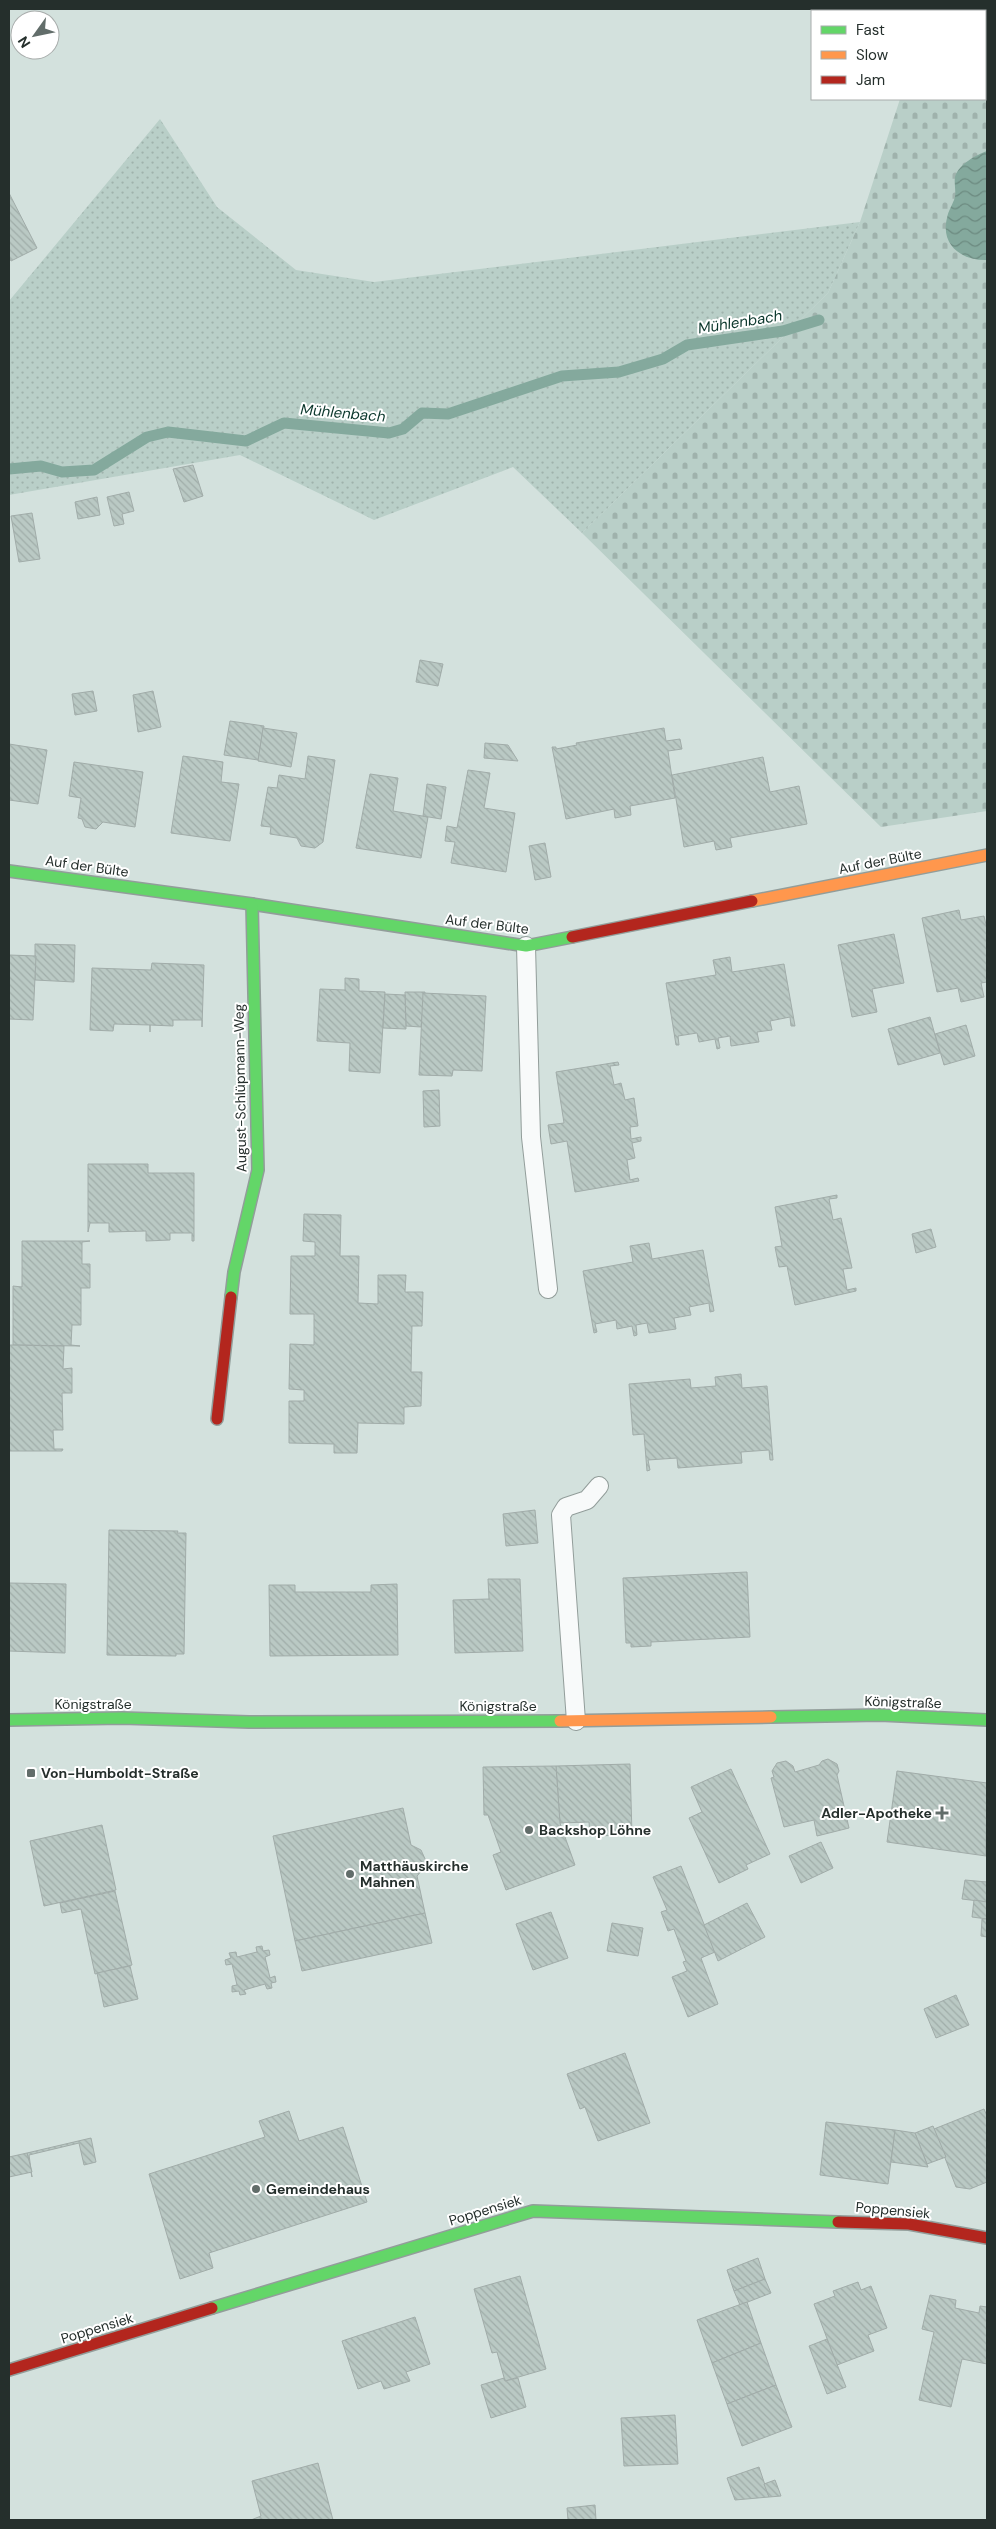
<svg xmlns="http://www.w3.org/2000/svg" width="996" height="2529" font-family="'DM Sans',sans-serif">
<style>
.grass{fill:url(#grass-dots)}
.cemetery{fill:url(#cemetery-stones)}
.water{fill:url(#water-waves)}
.lines{fill:none;stroke-linecap:round;stroke-linejoin:round}
.stream{stroke:#84a99d;stroke-width:11}
.building{fill:url(#building-back-hatch);stroke:#a1aca9}
.lane-casing{stroke:#929d9a;stroke-width:20}
.fast-casing{stroke:#929d9a;stroke-width:14}
.slow-casing{stroke:#929d9a;stroke-width:14}
.jam-casing{stroke:#929d9a;stroke-width:14}
.lane{stroke:#f8fafa;stroke-width:18}
.fast{stroke:#63d668;stroke-width:11}
.slow{stroke:#ff974d;stroke-width:11}
.jam{stroke:#b3261e;stroke-width:11}
.poi-dot{fill:#626d6a;stroke:#fff;stroke-width:2}
.labels{text-anchor:middle;dominant-baseline:central;stroke-width:4;stroke-linejoin:round;paint-order:stroke}
.street-label{font-size:14px;fill:#252f2c;stroke:#fff}
.poi-label{font-size:14px;font-weight:bold;fill:#252f2c;stroke:#fff;text-anchor:start}
.water-label{font-size:15px;font-style:italic;fill:#0b372c;stroke:#fff}
</style>
<defs>
<pattern id="grass-dots" width="8" height="8" patternUnits="userSpaceOnUse" patternTransform="scale(1.25)"><rect width="8" height="8" fill="#b9cfc8"/><path d="M2 2h.1M6 6h.1" fill="none" stroke="#9fb2ac" stroke-width="1.8" stroke-linecap="round"/></pattern>
<pattern id="cemetery-stones" width="16" height="16" patternUnits="userSpaceOnUse" patternTransform="scale(1.25)"><rect width="16" height="16" fill="#b9cfc8"/><path d="M2 7V4a2 2 0 0 1 4 0v3zM10 15v-3a2 2 0 0 1 4 0v3z" fill="#9fb2ac"/></pattern>
<pattern id="water-waves" width="16" height="10" patternUnits="userSpaceOnUse" patternTransform="scale(1.25)"><rect width="16" height="10" fill="#84a99d"/><path d="M0 5q4-4 8 0t8 0" fill="none" stroke="#6c8a80"/></pattern>
<pattern id="building-back-hatch" width="6" height="6" patternUnits="userSpaceOnUse" patternTransform="scale(1.25)"><rect width="6" height="6" fill="#bac9c4"/><path d="M-1 5l2 2M0 0l6 6M5-1l2 2" fill="none" stroke="#a0ada9"/></pattern>
</defs>
<rect width="100%" height="100%" fill="#d3e1dd"/>
<!-- grass -->
<polygon class="grass" points="160,119 217,207 296,270 374,282 860,222 828,293 582,533 513,467 374,520 240,455 9,495 9,301"/>
<!-- cemetery -->
<polygon class="cemetery" points="929,9 987,9 987,811 881,827 582,533 828,293 860,222 900,99 985,99 985,11 928,11"/>
<!-- water -->
<path class="water" d="M987 151V260C963 261 940 246 947 218 948 211 953 204 955 197 956 190 954 183 955 177 959 164 976 155 987 151Z"/>
<g class="lines">
<!-- stream -->
<polyline class="stream" points="9,469 41,466 62,472 94,470 147,437 168,432 246,441 284,423 389,433 403,429 422,413 448,414 562,376 619,372 663,359 687,345 783,331 819,320"/>
</g>
<!-- building -->
<g class="building">
<polygon points="9,193 37,248 11,261 9,257"/>
<polygon points="193,465 203,496 184,502 173,469"/>
<polygon points="129,492 134,511 122,514 124,524 114,526 107,497"/>
<polygon points="97,497 100,515 78,519 75,502"/>
<polygon points="32,513 40,559 19,562 11,516"/>
<polygon points="420,660 443,664 438,686 416,682"/>
<polygon points="93,691 97,711 75,715 72,694"/>
<polygon points="153,691 161,727 138,732 133,695"/>
<polygon points="230,721 264,726 258,760 224,755"/>
<polygon points="263,728 297,733 291,767 258,761"/>
<polygon points="664,728 666,741 680,739 682,749 668,751 675,798 630,806 631,815 615,818 614,809 566,819 552,747 556,747 556,749 577,745 576,743"/>
<polygon points="485,743 508,745 518,761 484,758"/>
<polygon points="9,744 47,750 38,804 9,800"/>
<polygon points="183,756 223,762 221,782 239,784 230,841 171,833"/>
<polygon points="308,756 335,760 323,842 315,848 301,846 297,838 270,834 271,827 261,826 268,787 277,788 279,775 305,779"/>
<polygon points="763,757 770,792 799,786 807,824 730,838 732,847 716,850 714,841 684,847 672,775"/>
<polygon points="74,762 143,772 135,827 103,822 96,829 85,827 82,819 78,818 81,798 69,796"/>
<polygon points="468,770 490,773 484,808 515,813 506,872 451,863 455,842 445,841 447,826 457,828"/>
<polygon points="370,774 398,778 393,811 428,817 421,858 356,848"/>
<polygon points="427,784 446,787 441,819 423,816"/>
<polygon points="545,843 551,877 535,880 529,846"/>
<polygon points="959,910 961,920 984,916 987,929 987,982 981,983 984,997 961,1002 958,988 937,992 922,918"/>
<polygon points="894,934 904,983 872,989 877,1012 852,1017 838,945"/>
<polygon points="35,944 75,945 74,982 35,980"/>
<polygon points="9,955 36,956 33,1020 9,1019"/>
<polygon points="730,957 732,972 784,964 795,1026 791,1026 790,1017 770,1021 772,1030 757,1032 759,1042 731,1046 730,1036 718,1038 720,1048 717,1049 715,1039 699,1042 697,1033 678,1036 679,1045 676,1045 666,983 716,975 713,960"/>
<polygon points="152,963 204,965 202,1027 202,1020 173,1020 173,1026 150,1025 150,1032 150,1025 114,1024 113,1031 90,1030 92,968 151,970"/>
<polygon points="345,978 359,979 359,991 385,992 380,1073 349,1071 350,1043 317,1041 320,989 345,990"/>
<polygon points="405,992 425,992 421,1027 406,1026"/>
<polygon points="423,993 486,996 482,1071 453,1070 452,1076 419,1075"/>
<polygon points="385,994 405,995 406,1029 383,1028"/>
<polygon points="930,1017 940,1053 898,1065 888,1029"/>
<polygon points="966,1025 975,1056 944,1065 935,1034"/>
<polygon points="618,1062 619,1065 610,1066 614,1085 621,1083 625,1100 634,1098 638,1126 630,1127 631,1139 641,1137 641,1141 632,1143 635,1158 627,1160 630,1180 638,1178 639,1181 575,1192 567,1141 551,1144 548,1125 564,1123 556,1072"/>
<polygon points="439,1090 440,1126 424,1127 423,1091"/>
<polygon points="88,1164 148,1164 148,1173 194,1173 194,1241 192,1241 192,1233 170,1233 170,1240 146,1241 146,1231 109,1232 109,1223 90,1223 88,1232"/>
<polygon points="837,1195 837,1198 829,1199 833,1220 841,1218 852,1268 843,1269 847,1290 856,1288 856,1291 795,1305 787,1266 779,1267 775,1247 782,1246 775,1207"/>
<polygon points="304,1214 341,1215 340,1256 359,1256 358,1303 378,1304 378,1275 406,1275 405,1292 423,1292 422,1326 412,1326 411,1372 422,1372 421,1406 404,1407 404,1424 358,1423 357,1453 334,1453 334,1444 289,1443 289,1401 304,1401 304,1390 289,1389 290,1344 314,1345 314,1314 290,1314 291,1256 315,1256 315,1242 303,1241"/>
<polygon points="931,1229 936,1247 916,1253 912,1234"/>
<polygon points="22,1241 90,1241 82,1242 82,1264 90,1264 90,1288 81,1288 81,1325 72,1325 71,1345 80,1346 13,1345 13,1286 22,1287"/>
<polygon points="649,1243 652,1259 703,1250 714,1311 710,1312 709,1303 689,1307 691,1315 674,1318 676,1329 649,1333 647,1323 636,1325 637,1335 634,1336 632,1326 617,1329 616,1320 595,1324 597,1332 594,1333 583,1271 633,1262 630,1246"/>
<polygon points="9,1345 64,1346 63,1369 72,1368 72,1393 62,1393 63,1430 53,1430 54,1449 63,1449 62,1451 9,1451"/>
<polygon points="741,1374 742,1388 767,1386 773,1460 770,1460 769,1450 741,1452 742,1463 678,1468 677,1458 648,1460 650,1470 647,1471 644,1434 633,1435 629,1384 690,1379 691,1388 716,1386 715,1377"/>
<polygon points="535,1510 538,1543 506,1546 503,1514"/>
<polygon points="109,1530 178,1531 177,1533 186,1533 184,1654 176,1654 176,1656 107,1655"/>
<polygon points="747,1572 750,1637 651,1642 651,1646 631,1647 631,1643 626,1643 623,1578"/>
<polygon points="488,1579 520,1579 523,1651 455,1653 453,1600 489,1599"/>
<polygon points="9,1583 66,1584 65,1653 9,1651"/>
<polygon points="397,1584 398,1655 270,1656 269,1585 295,1585 295,1592 371,1592 371,1585"/>
<polygon points="828,1759 837,1764 839,1771 837,1775 849,1828 817,1836 814,1820 784,1827 771,1778 774,1777 772,1771 777,1763 786,1761 793,1766 795,1772 819,1765 822,1761"/>
<polygon points="630,1764 632,1835 590,1836 589,1822 560,1823 556,1766"/>
<polygon points="556,1766 560,1823 575,1865 506,1890 493,1855 501,1852 488,1815 484,1815 483,1767"/>
<polygon points="731,1769 770,1854 746,1865 748,1869 719,1883 689,1818 702,1812 691,1787"/>
<polygon points="897,1771 987,1783 986,1856 887,1842"/>
<polygon points="403,1808 411,1845 421,1850 426,1861 425,1867 417,1876 425,1913 295,1941 273,1836"/>
<polygon points="102,1825 116,1890 44,1906 30,1841"/>
<polygon points="821,1842 833,1868 801,1883 789,1856"/>
<polygon points="681,1866 715,1952 701,1958 718,2004 688,2017 672,1977 687,1971 683,1962 686,1961 674,1929 668,1931 661,1912 667,1910 653,1877"/>
<polygon points="965,1880 987,1882 987,1902 962,1899"/>
<polygon points="115,1891 132,1965 95,1974 81,1909 62,1913 60,1903"/>
<polygon points="974,1900 987,1902 987,1919 972,1917"/>
<polygon points="747,1903 765,1937 718,1961 704,1925"/>
<polygon points="551,1912 568,1958 533,1970 516,1924"/>
<polygon points="425,1913 432,1943 302,1971 295,1941"/>
<polygon points="982,1919 987,1919 987,1937 981,1936"/>
<polygon points="612,1923 643,1928 638,1956 607,1951"/>
<polygon points="262,1946 263,1951 269,1950 270,1955 265,1957 270,1978 275,1976 276,1982 271,1983 272,1988 267,1989 265,1984 244,1990 246,1994 240,1995 239,1991 232,1992 232,1986 237,1985 232,1964 226,1965 225,1960 231,1958 229,1953 236,1952 237,1957 257,1952 256,1947"/>
<polygon points="130,1966 138,1999 104,2007 97,1973"/>
<polygon points="956,1995 969,2025 936,2038 924,2009"/>
<polygon points="625,2053 650,2123 598,2141 585,2107 580,2109 567,2074"/>
<polygon points="984,2109 987,2116 987,2182 970,2189 956,2187 934,2129"/>
<polygon points="289,2111 299,2141 343,2127 367,2202 209,2253 213,2268 180,2279 149,2174 265,2137 259,2121"/>
<polygon points="826,2122 895,2130 888,2184 820,2175"/>
<polygon points="933,2126 946,2157 927,2164 915,2133"/>
<polygon points="895,2130 915,2133 928,2167 891,2162"/>
<polygon points="91,2138 96,2162 84,2165 79,2143 29,2155 32,2177 27,2153"/>
<polygon points="27,2153 32,2172 9,2177 9,2157"/>
<polygon points="758,2258 765,2279 734,2291 727,2270"/>
<polygon points="520,2276 546,2369 505,2381 497,2352 492,2353 474,2289"/>
<polygon points="765,2279 771,2293 740,2305 734,2291"/>
<polygon points="858,2282 861,2290 871,2286 887,2328 868,2335 874,2351 837,2365 814,2304 835,2296 833,2291"/>
<polygon points="930,2295 956,2300 955,2308 979,2313 980,2306 987,2307 987,2364 962,2359 951,2407 919,2400 934,2332 922,2329"/>
<polygon points="747,2302 761,2343 712,2363 697,2320"/>
<polygon points="415,2317 430,2364 406,2372 410,2381 384,2389 381,2381 358,2389 342,2341"/>
<polygon points="827,2339 846,2387 827,2394 809,2346"/>
<polygon points="761,2343 776,2385 727,2404 712,2363"/>
<polygon points="504,2378 505,2381 518,2378 526,2407 491,2418 481,2385"/>
<polygon points="776,2385 792,2427 742,2446 727,2404"/>
<polygon points="675,2415 678,2464 624,2466 621,2418"/>
<polygon points="318,2463 333,2520 251,2520 261,2516 252,2481"/>
<polygon points="759,2467 769,2497 735,2500 727,2478"/>
<polygon points="775,2480 781,2496 769,2497 764,2484"/>
<polygon points="595,2505 596,2520 568,2520 567,2508"/>
</g>
<g class="lines">
<defs>
<g id="lane">
<polyline points="526,946 531,1137 548,1289"/>
<polyline points="576,1721 561,1515 566,1507 587,1500 599,1486"/>
</g>
<g id="fast">
<polyline points="9,871 252,904 526,946 572,937"/>
<polyline points="231,1297 234,1272 258,1170 252,904"/>
<polyline points="771,1717 880,1715 987,1720"/>
<polyline points="9,1720 122,1718 249,1722 560,1721"/>
<polyline points="212,2308 533,2211 838,2222"/>
</g>
<g id="slow">
<polyline points="752,901 987,855"/>
<polyline points="560,1721 771,1717"/>
</g>
<g id="jam">
<polyline points="572,937 752,901"/>
<polyline points="217,1419 231,1297"/>
<polyline points="838,2222 909,2224 987,2238"/>
<polyline points="9,2370 212,2308"/>
</g>
</defs>
<!-- lane casing -->
<use href="#lane" class="lane-casing"/>
<!-- fast casing -->
<use href="#fast" class="fast-casing"/>
<!-- slow casing -->
<use href="#slow" class="slow-casing"/>
<!-- jam casing -->
<use href="#jam" class="jam-casing"/>
<!-- lane -->
<use href="#lane" class="lane"/>
<!-- fast -->
<use href="#fast" class="fast"/>
<!-- slow -->
<use href="#slow" class="slow"/>
<!-- jam -->
<use href="#jam" class="jam"/>
</g>
<!-- markers -->
<g class="poi-dot">
<rect x="26" y="1768" width="10" height="10" rx="2.5"/>
<path d="M939.5 1805.5h5v5h5v5h-5v5h-5v-5h-5v-5h5z"/>
<circle cx="529" cy="1830" r="5"/>
<circle cx="350" cy="1874" r="5"/>
<circle cx="256" cy="2189" r="5"/>
</g>
<g class="labels">
<!-- street labels -->
<g class="street-label">
<text transform="translate(880 861) rotate(-11)">Auf der Bülte</text>
<text transform="translate(87 866) rotate(8)">Auf der Bülte</text>
<text transform="translate(487 924) rotate(7)">Auf der Bülte</text>
<text transform="translate(240 1088) rotate(-91)">August-Schlüpmann-Weg</text>
<text transform="translate(903 1702) rotate(2)">Königstraße</text>
<text x="93" y="1704">Königstraße</text>
<text x="498" y="1706">Königstraße</text>
<text transform="translate(485 2210) rotate(-17)">Poppensiek</text>
<text transform="translate(893 2210) rotate(5)">Poppensiek</text>
<text transform="translate(97 2328) rotate(-17)">Poppensiek</text>
</g>
<!-- poi labels -->
<g class="poi-label">
<text x="41" y="1773">Von-Humboldt-Straße</text>
<text x="932" y="1813" text-anchor="end">Adler-Apotheke</text>
<text x="539" y="1830">Backshop Löhne</text>
<text x="360" y="1866">Matthäuskirche<tspan x="360" dy="16">Mahnen</tspan></text>
<text x="266" y="2189">Gemeindehaus</text>
</g>
<!-- water labels -->
<g class="water-label">
<text transform="translate(740 322) rotate(-9)">Mühlenbach</text>
<text transform="translate(343 413) rotate(5)">Mühlenbach</text>
</g>
</g>
<!-- border -->
<rect width="996" height="2529" fill="none" stroke="#252f2c" stroke-width="20"/>
<!-- legend -->
<rect x="811" y="10" width="175" height="90" fill="#ffffff" stroke="#a8acab"/>
<rect x="821" y="26" width="25" height="8" fill="#63d668" stroke="#a8acab"/>
<text x="856" y="35" font-size="15" fill="#252f2c">Fast</text>
<rect x="821" y="51" width="25" height="8" fill="#ff974d" stroke="#a8acab"/>
<text x="856" y="60" font-size="15" fill="#252f2c">Slow</text>
<rect x="821" y="76" width="25" height="8" fill="#b3261e" stroke="#a8acab"/>
<text x="856" y="85" font-size="15" fill="#252f2c">Jam</text>
<!-- north arrow -->
<g transform="translate(35 35) rotate(237)"><circle r="24" fill="#ffffff" stroke="#a8acab"/>
<path d="M0-4L9 19L0 12L-9 19Z" fill="#626d6a"/>
<text y="-8" font-size="14" font-weight="bold" text-anchor="middle" fill="#252f2c">N</text>
</g>
</svg>
